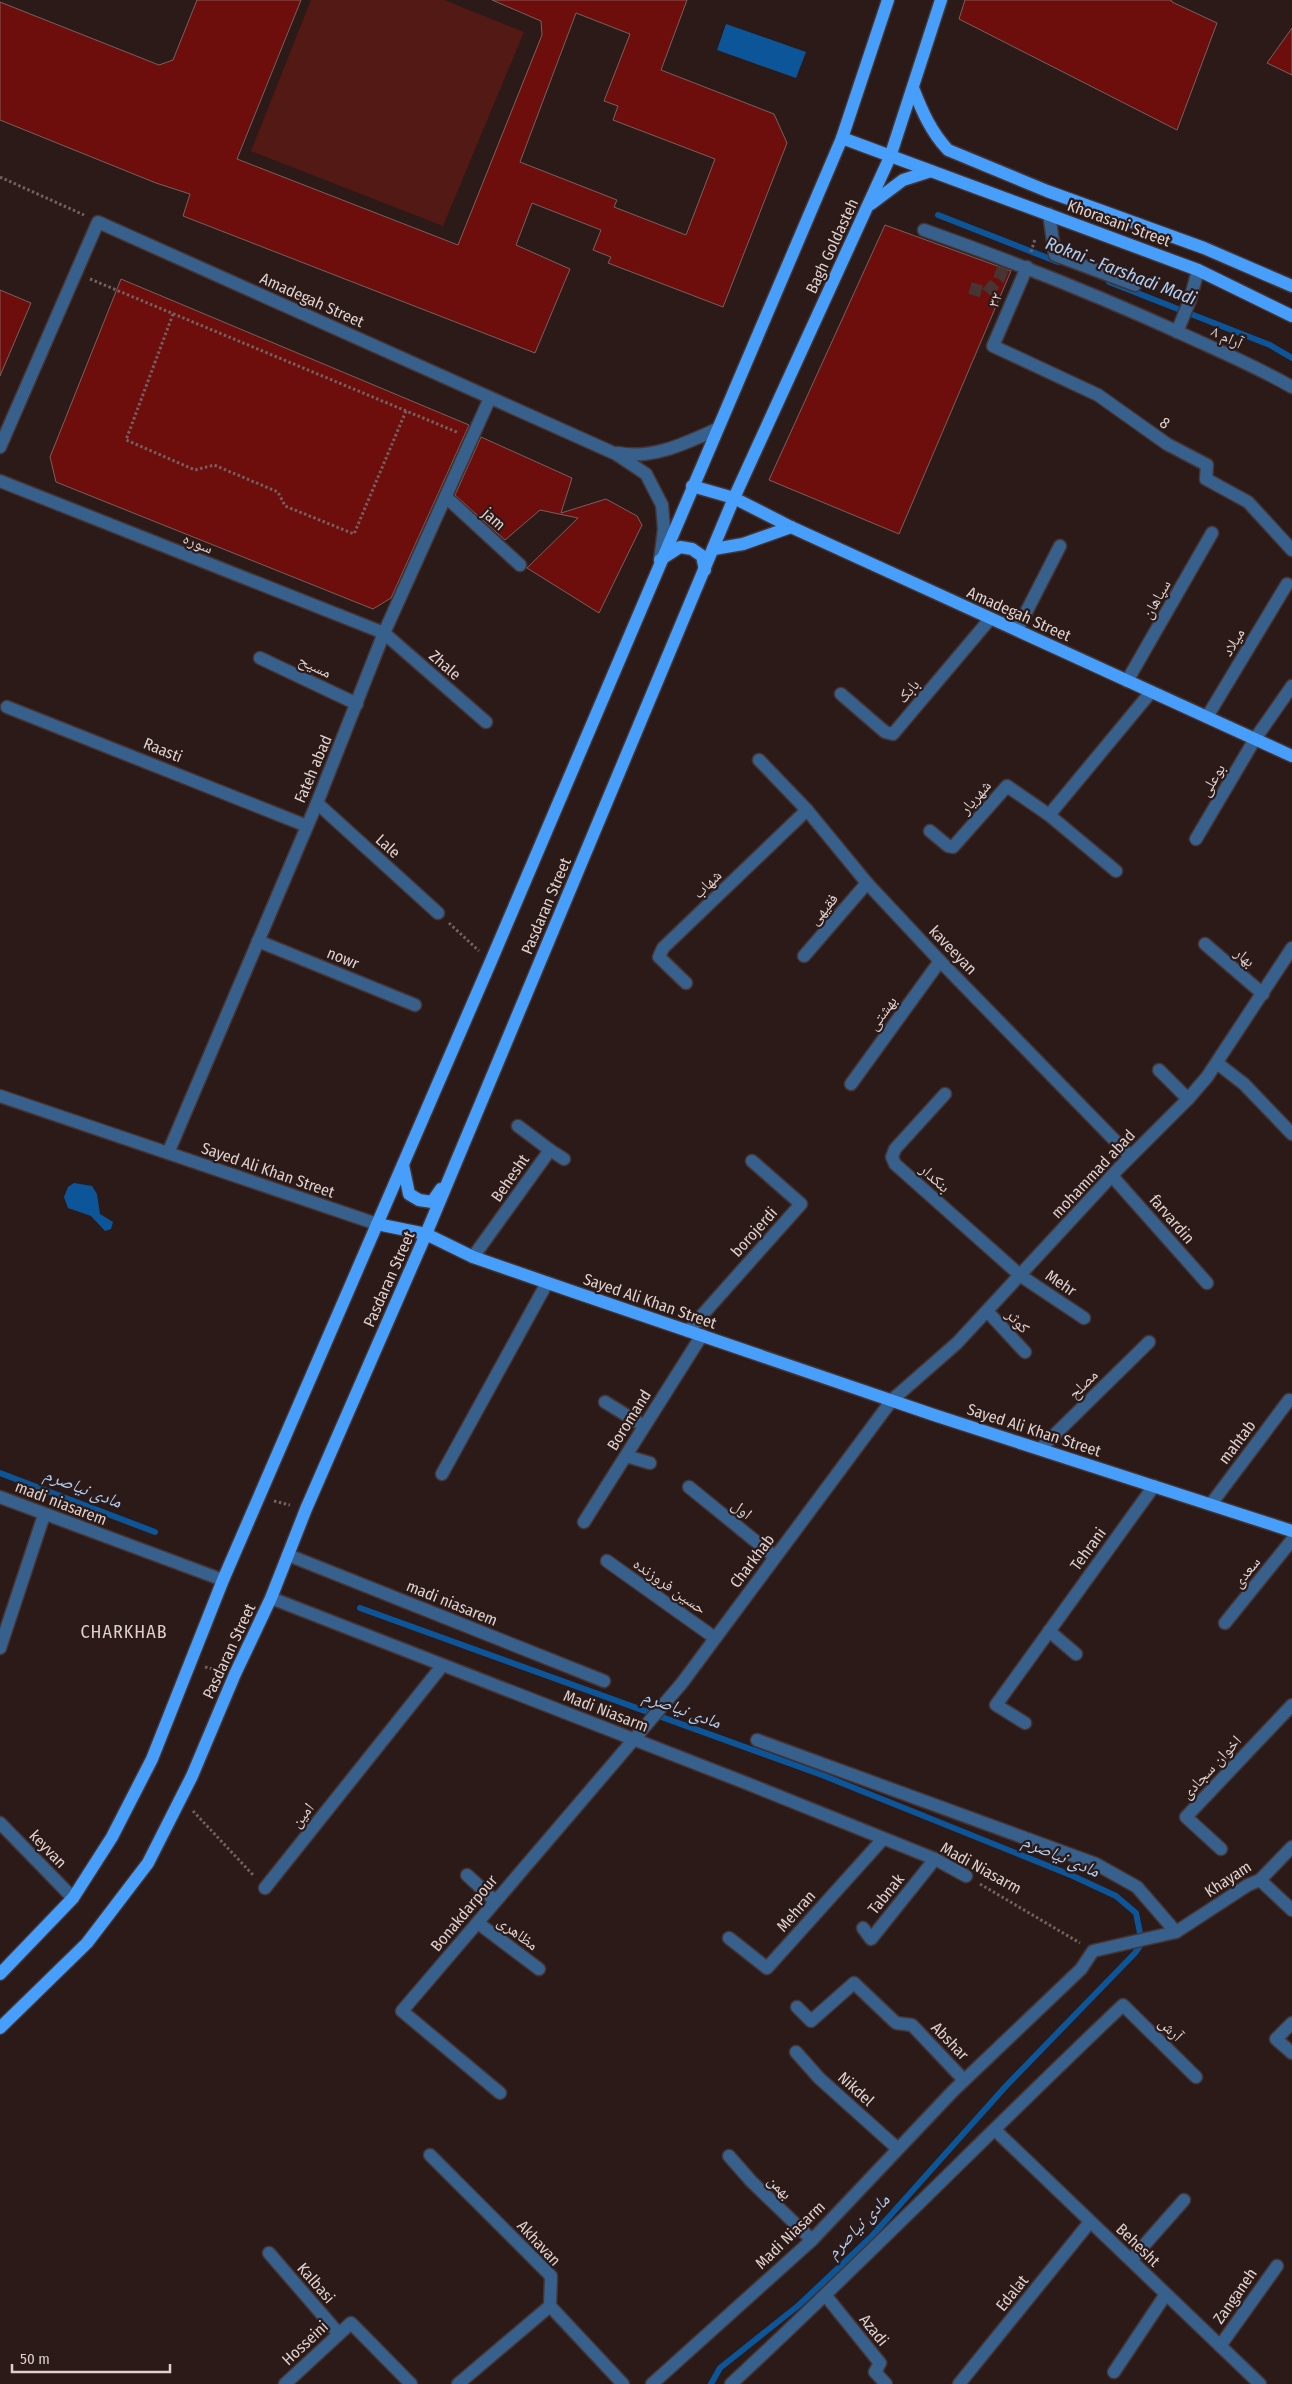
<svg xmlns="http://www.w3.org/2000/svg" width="1292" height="2384" font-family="'Fira Sans Condensed','Noto Naskh Arabic',sans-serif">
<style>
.green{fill:#531914}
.water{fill:#0c5598}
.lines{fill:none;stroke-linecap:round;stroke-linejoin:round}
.stream{stroke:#0c5598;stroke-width:6}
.building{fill:#6d0e0d;stroke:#77615e;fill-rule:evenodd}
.minor-tunnel{stroke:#473533;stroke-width:12;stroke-dasharray:12 6;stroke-linecap:butt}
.minor-casing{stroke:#453432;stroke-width:15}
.major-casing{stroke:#453432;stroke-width:15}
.path{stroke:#71615f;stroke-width:3;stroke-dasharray:2.5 2.5;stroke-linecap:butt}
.minor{stroke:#38608c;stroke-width:12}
.major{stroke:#479efb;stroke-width:12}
.labels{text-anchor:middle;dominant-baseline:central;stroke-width:4.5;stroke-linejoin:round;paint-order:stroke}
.street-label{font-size:16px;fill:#ddd1cf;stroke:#2c1a18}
.water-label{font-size:18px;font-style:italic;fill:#adcef3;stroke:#2c1a18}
.neighbourhood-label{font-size:18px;letter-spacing:1px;fill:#ddd1cf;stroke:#2c1a18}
</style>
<rect width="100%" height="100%" fill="#2c1a18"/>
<!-- green -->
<polygon class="green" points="311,0 444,0 524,32 443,226 251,151"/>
<!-- water -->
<g class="water">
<polygon points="726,24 806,52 796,78 717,50"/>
<polygon points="74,1183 92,1186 97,1194 100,1214 113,1222 111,1229 105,1231 91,1216 68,1208 64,1197 68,1187"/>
</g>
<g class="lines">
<!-- stream -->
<g class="stream">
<polyline points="938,215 1058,262"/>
<polyline points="1109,282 1270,345 1292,358"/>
<polyline points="0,1473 155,1532"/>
<polyline points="360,1608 822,1775 1073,1876 1116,1896 1136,1913 1142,1943 1135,1953 1006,2086 871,2237 799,2305 720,2368 711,2384"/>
</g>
</g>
<!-- building -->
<g class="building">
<path d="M197 0H301L237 159 458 245 542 35 541 21 492 0H687L661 70 774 114 787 143 723 307 608 263 611 257 593 250 601 230 532 203 516 245 570 269 535 353 183 216 190 194 156 183 0 120V2L159 65 173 60ZM576 13 630 34 604 101 618 106 613 120 715 159 686 235 614 207 617 200 520 162Z"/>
<polygon points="965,0 1171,0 1172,2 1217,23 1177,130 959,19"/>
<polygon points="1292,28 1292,75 1267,63"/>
<polygon points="885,225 1011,271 899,534 769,480"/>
<polygon points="121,279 469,425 391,598 373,609 56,482 50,457"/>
<polygon points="0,290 31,303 0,376"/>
<polygon points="481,437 572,478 561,513 606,499 637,516 642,525 599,613 527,568 578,518 540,510 505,540 455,495"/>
</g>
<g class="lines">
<!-- minor-tunnel -->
<polyline class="minor-tunnel" points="970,288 987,293 999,279 1006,260"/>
<defs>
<g id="minor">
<polyline points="1049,214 1055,255 1135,285"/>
<path d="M924 230C1014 262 1102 297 1189 337 1224 353 1259 368 1292 387"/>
<polyline points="1027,267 993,346 1098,395 1167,444 1207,465 1206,479 1248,502 1292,550"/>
<polyline points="1177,332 1190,300 1198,270"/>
<polyline points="0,447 98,222 616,454 646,474 662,505 664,529 660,560"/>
<path d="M618 453C652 460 686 443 717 429"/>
<polyline points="0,481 384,633 486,722"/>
<polyline points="446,497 520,565"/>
<polyline points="1017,630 1060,546"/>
<polyline points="260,658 357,704"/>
<polyline points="1127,681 1212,533"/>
<polyline points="841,694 885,732 893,734 990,619"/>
<polyline points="7,707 307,826"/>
<polyline points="1207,717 1287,584"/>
<polyline points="759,760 807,810 867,883 940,961 1130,1156"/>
<polyline points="317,803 438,913"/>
<polyline points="1049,815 1151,692"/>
<polyline points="930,831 948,846 953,847 1007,786 1049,815 1116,871"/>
<polyline points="1196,839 1255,739 1292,686"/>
<polyline points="258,941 415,1005"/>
<polyline points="1205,944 1263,994"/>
<polyline points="804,956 867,883"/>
<polyline points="686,983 659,957 663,948 807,810"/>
<polyline points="1217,1063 1244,1084 1292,1134"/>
<polyline points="1159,1070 1188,1099"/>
<polyline points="851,1084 940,961"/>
<polyline points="945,1094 895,1149 892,1157 895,1164 1021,1276 1084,1318"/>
<polyline points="0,1096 377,1224"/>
<polyline points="550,1150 564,1159"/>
<polyline points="168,1153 317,803 384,633 490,398"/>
<polyline points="1112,1176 1207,1283"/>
<polyline points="473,1257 550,1150 518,1126"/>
<polyline points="987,1311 1025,1352"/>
<polyline points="688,1331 801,1204 752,1161"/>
<polyline points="605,1402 644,1426"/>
<polyline points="1040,1449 1149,1342"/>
<polyline points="626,1456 650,1463"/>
<polyline points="442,1474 547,1283"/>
<polyline points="689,1487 775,1557"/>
<polyline points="0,1497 223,1580"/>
<polyline points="1211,1504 1289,1400"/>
<polyline points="584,1522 702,1335"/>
<polyline points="288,1555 604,1681"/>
<polyline points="607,1561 715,1638"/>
<polyline points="271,1598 746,1783 935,1859 966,1876"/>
<polyline points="1225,1623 1292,1540"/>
<polyline points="1049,1631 1076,1654"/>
<polyline points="0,1648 44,1515"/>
<polyline points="1025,1723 996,1705 1154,1486"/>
<polyline points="757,1740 1096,1864 1137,1887 1176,1932"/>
<polyline points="0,1823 73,1898"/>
<polyline points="1221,1849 1186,1817 1292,1705"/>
<polyline points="467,1875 495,1901"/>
<polyline points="1260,1880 1292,1910"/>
<polyline points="265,1888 442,1666"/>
<polyline points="478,1923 539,1969"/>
<polyline points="863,1928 871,1939 935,1859"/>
<polyline points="729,1938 767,1968 883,1839"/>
<polyline points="797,2007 811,2021 854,1983 896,2023 912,2025 964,2080"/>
<polyline points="1292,2023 1276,2039 1292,2053"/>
<polyline points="796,2052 819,2078 897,2148"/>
<polyline points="500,2093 402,2011 682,1683 892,1400 957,1343 1119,1168 1188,1099 1207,1077 1292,948"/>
<polyline points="995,2130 1260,2384"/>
<polyline points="430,2155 551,2276 550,2306 623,2384"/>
<polyline points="729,2156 751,2181 812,2240"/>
<polyline points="269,2253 339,2334"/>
<polyline points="1131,2260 1184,2200"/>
<polyline points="826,2296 880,2363 875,2372 886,2384"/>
<polyline points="1220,2346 1277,2266"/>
<polyline points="1114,2372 1166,2294"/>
<polyline points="285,2384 351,2323 411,2384"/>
<polyline points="458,2384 550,2306"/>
<polyline points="652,2384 812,2240 953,2091 1081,1969 1093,1951 1176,1932 1248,1885 1260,1880 1292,1847"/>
<path d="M731 2384C865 2260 991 2130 1123 2005L1196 2077"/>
<polyline points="959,2384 1090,2222"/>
</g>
<g id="major">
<path d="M913 88C922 111 931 132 948 150L1047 191 1204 248 1292 286"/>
<polyline points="842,138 1198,270 1292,316"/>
<polyline points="871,204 903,180 931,171"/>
<polyline points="692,486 734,498 791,527 1292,756"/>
<polyline points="714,549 743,544 791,527"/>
<polyline points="660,560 680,547 692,549 702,556 705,570"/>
<polyline points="403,1165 409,1194 419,1200 432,1202 441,1189"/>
<polyline points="377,1224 426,1234 473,1257 574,1292 934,1415 1292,1531"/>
<polyline points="0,1974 73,1898 112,1837 152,1759 223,1580 491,961 842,138 888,0"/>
<polyline points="0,2028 87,1943 148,1863 192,1776 235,1674 271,1598 306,1509 426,1234 734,498 890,157 941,0"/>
</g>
</defs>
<!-- minor casing -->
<use href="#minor" class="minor-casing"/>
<!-- major casing -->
<use href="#major" class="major-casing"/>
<!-- path -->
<g class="path">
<polyline points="0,177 84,215"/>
<polyline points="1031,252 1035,239"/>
<polyline points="90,279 459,433"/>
<polyline points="173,314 126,440 195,470 214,465 278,492 285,506 354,534 406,411"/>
<polyline points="449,923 479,951"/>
<polyline points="274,1501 290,1505"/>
<polyline points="205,1667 218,1670"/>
<polyline points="193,1811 254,1876"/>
<polyline points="980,1884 1080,1943"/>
</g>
<!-- minor -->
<use href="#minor" class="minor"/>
<!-- major -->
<use href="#major" class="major"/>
</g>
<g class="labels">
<!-- street labels -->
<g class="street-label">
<text transform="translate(1119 223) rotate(20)">Khorasani Street</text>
<text transform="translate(832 246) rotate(-65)">Bagh Goldasteh</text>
<text transform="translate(312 300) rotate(24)">Amadegah Street</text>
<text transform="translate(995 300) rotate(-68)">۳۲</text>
<text transform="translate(1227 337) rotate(25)">۸ آرام</text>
<text transform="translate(1165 423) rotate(36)">8</text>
<text transform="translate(494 519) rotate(42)">jam</text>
<text transform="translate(198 543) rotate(22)">سوره</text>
<text transform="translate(1156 599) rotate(-60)">سپاهان</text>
<text transform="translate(1019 614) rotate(24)">Amadegah Street</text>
<text transform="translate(1233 642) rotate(-59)">میلاد</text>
<text transform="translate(445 665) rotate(41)">Zhale</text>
<text transform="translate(315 666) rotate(25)">مسیح</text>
<text transform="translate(908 691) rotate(-50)">بابک</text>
<text transform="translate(163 750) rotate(22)">Raasti</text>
<text transform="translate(313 769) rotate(-67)">Fateh abad</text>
<text transform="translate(1212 780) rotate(-59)">بوعلی</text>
<text transform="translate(975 797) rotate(-49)">شهریار</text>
<text transform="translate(388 846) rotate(42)">Lale</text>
<text transform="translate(707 884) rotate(-44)">شهاب</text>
<text transform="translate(546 906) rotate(-67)">Pasdaran Street</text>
<text transform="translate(823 909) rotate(-49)">فقیهی</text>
<text transform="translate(953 950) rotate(46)">kaveeyan</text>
<text transform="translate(1245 957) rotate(40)">بهار</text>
<text transform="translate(343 958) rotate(22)">nowr</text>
<text transform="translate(882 1013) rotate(-54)">بهشتی</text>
<text transform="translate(268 1170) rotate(19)">Sayed Ali Khan Street</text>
<text transform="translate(1093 1174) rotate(-47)">mohammad abad</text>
<text transform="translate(510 1178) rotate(-55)">Behesht</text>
<text transform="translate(935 1178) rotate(42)">بنکدار</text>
<text transform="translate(1172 1219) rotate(49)">farvardin</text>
<text transform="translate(754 1232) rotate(-48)">borojerdi</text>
<text transform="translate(389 1279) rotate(-66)">Pasdaran Street</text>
<text transform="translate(1061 1283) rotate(34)">Mehr</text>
<text transform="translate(650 1301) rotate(19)">Sayed Ali Khan Street</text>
<text transform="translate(1018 1321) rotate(47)">کوثر</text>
<text transform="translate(1083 1384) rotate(-45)">مصلح</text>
<text transform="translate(629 1420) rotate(-58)">Boromand</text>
<text transform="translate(1034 1430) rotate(18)">Sayed Ali Khan Street</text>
<text transform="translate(1237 1442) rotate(-53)">mahtab</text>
<text transform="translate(61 1503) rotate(21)">madi niasarem</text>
<text transform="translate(742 1509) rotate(39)">اول</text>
<text transform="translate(1088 1549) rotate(-54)">Tehrani</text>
<text transform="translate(752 1561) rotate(-53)">Charkhab</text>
<text transform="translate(1246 1572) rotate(-51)">سعدی</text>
<text transform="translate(670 1586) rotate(35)">حسین فروزنده</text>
<text transform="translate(452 1603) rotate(22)">madi niasarem</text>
<text transform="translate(229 1651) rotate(-65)">Pasdaran Street</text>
<text transform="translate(606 1711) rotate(21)">Madi Niasarm</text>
<text transform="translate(1211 1767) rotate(-47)">اخوان سجادی</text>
<text transform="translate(302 1815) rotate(-51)">امین</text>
<text transform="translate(48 1849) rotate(46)">keyvan</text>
<text transform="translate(981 1868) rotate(29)">Madi Niasarm</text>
<text transform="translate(1228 1879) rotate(-33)">Khayam</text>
<text transform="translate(886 1894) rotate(-51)">Tabnak</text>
<text transform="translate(796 1911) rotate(-48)">Mehran</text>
<text transform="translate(464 1913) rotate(-50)">Bonakdarpour</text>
<text transform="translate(518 1933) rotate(37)">مظاهری</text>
<text transform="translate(1171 2029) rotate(45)">آرش</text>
<text transform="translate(950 2041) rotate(46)">Abshar</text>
<text transform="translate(856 2089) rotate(42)">Nikdel</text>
<text transform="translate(780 2187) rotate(45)">بهمن</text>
<text transform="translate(790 2235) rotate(-44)">Madi Niasarm</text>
<text transform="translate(539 2243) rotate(47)">Akhavan</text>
<text transform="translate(1138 2245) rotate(44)">Behesht</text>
<text transform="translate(316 2283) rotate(49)">Kalbasi</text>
<text transform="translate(1012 2293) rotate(-51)">Edalat</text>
<text transform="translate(1235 2296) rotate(-55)">Zanganeh</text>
<text transform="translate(874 2330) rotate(51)">Azadi</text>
<text transform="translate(305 2343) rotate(-43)">Hosseini</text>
</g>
<!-- water labels -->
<g class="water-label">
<text transform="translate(1121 271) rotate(21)">Rokni - Farshadi Madi</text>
<text transform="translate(83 1488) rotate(21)">مادی نیاصرم</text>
<text transform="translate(682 1709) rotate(20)">مادی نیاصرم</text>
<text transform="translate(1061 1856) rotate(23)">مادی نیاصرم</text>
<text transform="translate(858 2226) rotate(-46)">مادی نیاصرم</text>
</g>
<!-- neighbourhood labels -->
<g class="neighbourhood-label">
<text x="124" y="1632">CHARKHAB</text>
</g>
</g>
<!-- scale -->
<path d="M12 2364v8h158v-8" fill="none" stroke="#ddd1cf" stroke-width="2.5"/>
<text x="20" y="2364" font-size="15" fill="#ddd1cf" stroke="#2c1a18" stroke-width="4" paint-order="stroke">50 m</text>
</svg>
